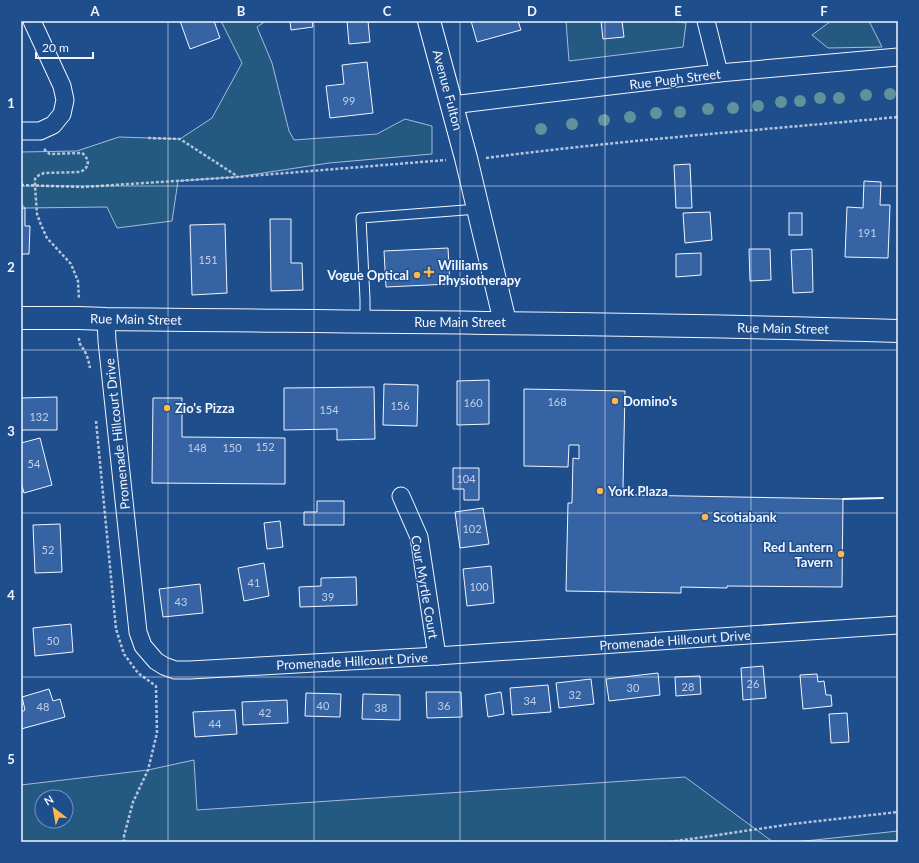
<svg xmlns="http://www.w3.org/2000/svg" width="919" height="863" font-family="Lato,sans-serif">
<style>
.green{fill:#245a82;stroke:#a8bbd7;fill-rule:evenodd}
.building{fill:#3563a3;stroke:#f2f6ff}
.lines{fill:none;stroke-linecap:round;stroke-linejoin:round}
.lane-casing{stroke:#f2f6ff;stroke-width:11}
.street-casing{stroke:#f2f6ff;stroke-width:19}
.secondary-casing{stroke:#f2f6ff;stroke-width:24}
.path{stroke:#b3c4dc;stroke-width:2.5;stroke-dasharray:3 2;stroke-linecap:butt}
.lane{stroke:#1f4e8c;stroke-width:9}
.street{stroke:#1f4e8c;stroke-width:17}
.secondary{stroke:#1f4e8c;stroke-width:22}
.wall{stroke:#f2f6ff;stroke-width:2}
.tree{fill:#61919a}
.grid{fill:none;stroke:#f2f6ff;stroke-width:1;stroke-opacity:0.55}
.poi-dot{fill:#ffb74d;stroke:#1f4e8c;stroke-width:1.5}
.labels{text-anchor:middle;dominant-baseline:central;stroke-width:3;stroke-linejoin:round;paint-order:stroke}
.number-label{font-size:11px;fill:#c3d1e8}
.street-label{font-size:13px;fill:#f2f6ff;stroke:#1f4e8c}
.poi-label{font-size:13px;font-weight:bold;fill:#f2f6ff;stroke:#1f4e8c;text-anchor:start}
.neatline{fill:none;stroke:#f2f6ff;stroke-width:1.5}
.grid-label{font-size:13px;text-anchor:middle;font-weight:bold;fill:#f2f6ff}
</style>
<rect width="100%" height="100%" fill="#1f4e8c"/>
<!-- green -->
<g class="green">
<polygon points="221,21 266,21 257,27 272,63 289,131 294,140 377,134 405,119 432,126 432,154 329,163 237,177 178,181 172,221 117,228 107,207 25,208 21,203 21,152 77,151 119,137 180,139 212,118 242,63"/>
<polygon points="566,21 671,21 686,23 683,47 569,61"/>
<polygon points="831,21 869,21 882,47 828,48 812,35"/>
<path d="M194 760 197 810 685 777 773 842H21V785L148 770ZM42 797H66V821H42Z"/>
<polygon points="898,831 898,842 796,842"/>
</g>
<!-- building -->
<g class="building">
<polygon points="180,21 214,21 220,38 190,49"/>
<polygon points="290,21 312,21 313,27 291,30"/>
<polygon points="347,21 368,21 370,42 349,44"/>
<polygon points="471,21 518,21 521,30 477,42"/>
<polygon points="601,21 622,21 624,37 603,39"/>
<polygon points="367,62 373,113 330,118 326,86 344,84 342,65"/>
<polygon points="690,164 692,208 676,208 674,165"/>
<polygon points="864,181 881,182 880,205 890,205 888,258 845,257 847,207 863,208"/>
<polygon points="21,208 25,208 25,226 30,226 29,254 21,254"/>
<polygon points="710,212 712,240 685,243 683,213"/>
<rect x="789" y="213" width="13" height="22"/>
<polygon points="270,219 291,219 291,263 302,263 303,290 271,291"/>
<polygon points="225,224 227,293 192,295 190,225"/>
<polygon points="448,248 450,284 386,287 384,251"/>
<polygon points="749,249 770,249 771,280 750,281"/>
<polygon points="812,249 813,292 793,293 791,250"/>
<polygon points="701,253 701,275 676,277 676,254"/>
<polygon points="489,380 489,424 457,425 457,381"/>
<polygon points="384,384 418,385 417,426 383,425"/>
<polygon points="374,387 375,439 337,440 337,429 284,430 284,388"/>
<polygon points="524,389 625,391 623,487 632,495 843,499 842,587 727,586 727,588 681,587 681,593 566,591 568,503 572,503 573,458 579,459 579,445 569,445 568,467 524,466"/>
<polygon points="57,397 57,430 21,430 21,398"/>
<polygon points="153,398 182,398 182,437 285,438 285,484 152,483"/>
<polygon points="40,438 52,485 24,493 21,482 21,443"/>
<polygon points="453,468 479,468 479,500 464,500 464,489 453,489"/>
<polygon points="317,501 344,501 344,525 304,525 304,512 317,512"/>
<polygon points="483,508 489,544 460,548 455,512"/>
<polygon points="280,521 283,547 267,549 264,523"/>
<polygon points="60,524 62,572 35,573 33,525"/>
<polygon points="264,563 269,596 244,601 238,568"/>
<polygon points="491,566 494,603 467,606 463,569"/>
<polygon points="356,577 357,605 300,607 299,587 321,586 321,578"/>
<polygon points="200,584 203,613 163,617 159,589"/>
<polygon points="71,624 73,652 35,656 33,628"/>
<polygon points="763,666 766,698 743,700 741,668"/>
<polygon points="658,673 660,695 609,701 606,679"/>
<polygon points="817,674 818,682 824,681 826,695 831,695 832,706 803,709 800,675"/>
<polygon points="700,676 701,694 676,696 675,677"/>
<polygon points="591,679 594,704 559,708 556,683"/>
<polygon points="548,685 551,712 512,715 510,688"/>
<polygon points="49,689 53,701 60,699 65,717 21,729 21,712 25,710 22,697"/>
<polygon points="426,692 461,692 462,717 427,718"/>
<polygon points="501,692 504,714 488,717 485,695"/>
<polygon points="306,693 341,694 340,717 305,716"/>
<polygon points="363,694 400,695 400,720 362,719"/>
<polygon points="287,700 288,723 243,725 242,702"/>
<polygon points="235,710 237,734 195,737 193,712"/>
<polygon points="847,713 849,742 831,743 829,714"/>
</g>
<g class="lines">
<defs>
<polyline id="lane" points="365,321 365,299 361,218 478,209"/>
<g id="street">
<polyline points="706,21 719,73"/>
<polyline points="452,105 719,73 898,57"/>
<polyline points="21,131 40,131 53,125 62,114 65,100 62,86 32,21"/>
<polyline points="106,319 107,341 138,632 143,646 156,661 164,666 175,670 190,670 437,656 898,625"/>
<polyline points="401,496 419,537 437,656"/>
</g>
<g id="secondary">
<polyline points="429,21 466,158 505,322"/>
<path d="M21 318H79L106 319C370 322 634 323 898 331"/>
</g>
</defs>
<!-- lane casing -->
<use href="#lane" class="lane-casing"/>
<!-- street casing -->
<use href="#street" class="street-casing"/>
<!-- secondary casing -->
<use href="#secondary" class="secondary-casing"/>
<!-- path -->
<g class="path">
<polyline points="148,138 180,139 237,176"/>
<path d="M44 149 47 152 50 154 82 153C90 159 90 168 80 172L44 173 39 175 35 179V186L37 214 41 225 47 238 71 264 78 281 79 299"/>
<path d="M486 158C623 140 761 130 898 117"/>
<polyline points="21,185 83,187 237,177 446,160"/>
<path d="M79 338C79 347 83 346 86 354 88 358 89 363 90 368"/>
<polyline points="96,421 116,629 124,654 138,673 156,686 157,733 148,770 133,802 124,836 124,842"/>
<polyline points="670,842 792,824 898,812"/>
</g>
<!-- lane -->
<use href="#lane" class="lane"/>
<!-- street -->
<use href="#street" class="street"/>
<!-- secondary -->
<use href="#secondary" class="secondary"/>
<!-- wall -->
<polyline class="wall" points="843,499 883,498"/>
</g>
<!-- trees -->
<g class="tree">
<circle cx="890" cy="94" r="6"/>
<circle cx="866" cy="95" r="6"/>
<circle cx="820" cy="98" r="6"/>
<circle cx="839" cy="98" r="6"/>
<circle cx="800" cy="101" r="6"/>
<circle cx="781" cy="102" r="6"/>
<circle cx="758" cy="106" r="6"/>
<circle cx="733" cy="108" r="6"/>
<circle cx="708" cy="109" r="6"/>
<circle cx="680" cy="112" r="6"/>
<circle cx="656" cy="113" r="6"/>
<circle cx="630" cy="117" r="6"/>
<circle cx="604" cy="120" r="6"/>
<circle cx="572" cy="124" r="6"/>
<circle cx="541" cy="129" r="6"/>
</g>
<!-- grid -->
<path class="grid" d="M168 21V842M314 21V842M460 21V842M605 21V842M751 21V842M21 186H898M21 350H898M21 513H898M21 677H898"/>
<!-- markers -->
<g class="poi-dot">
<path d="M427 266h4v4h4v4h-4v4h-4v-4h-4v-4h4z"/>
<circle cx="417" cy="275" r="4"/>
<circle cx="615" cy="401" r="4"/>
<circle cx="167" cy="408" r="4"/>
<circle cx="600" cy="491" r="4"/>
<circle cx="705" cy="517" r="4"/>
<circle cx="841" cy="554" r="4"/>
</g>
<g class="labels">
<!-- number labels -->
<g class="number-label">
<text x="349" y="100">99</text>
<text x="867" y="232">191</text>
<text x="208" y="259">151</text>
<text x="557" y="401">168</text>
<text x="473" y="402">160</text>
<text x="400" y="405">156</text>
<text x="329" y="409">154</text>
<text x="39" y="416">132</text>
<text x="265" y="446">152</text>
<text x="197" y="447">148</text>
<text x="232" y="447">150</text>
<text x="34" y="463">54</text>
<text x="466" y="478">104</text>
<text x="472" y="528">102</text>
<text x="48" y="549">52</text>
<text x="254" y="582">41</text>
<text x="479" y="586">100</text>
<text x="328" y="596">39</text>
<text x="181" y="601">43</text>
<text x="53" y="640">50</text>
<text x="753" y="683">26</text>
<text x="688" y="686">28</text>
<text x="633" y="687">30</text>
<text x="575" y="694">32</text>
<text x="530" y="700">34</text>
<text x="323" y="705">40</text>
<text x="444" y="705">36</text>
<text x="43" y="706">48</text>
<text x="381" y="707">38</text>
<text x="265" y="712">42</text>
<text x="215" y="723">44</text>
</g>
<!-- street labels -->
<g class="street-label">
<text transform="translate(675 79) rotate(-7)">Rue Pugh Street</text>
<text transform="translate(448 90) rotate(75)">Avenue Fulton</text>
<text transform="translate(136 319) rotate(1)">Rue Main Street</text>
<text x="460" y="322">Rue Main Street</text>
<text transform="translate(783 328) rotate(1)">Rue Main Street</text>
<text transform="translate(117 434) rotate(-96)">Promenade Hillcourt Drive</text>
<text transform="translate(425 587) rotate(80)">Cour Myrtle Court</text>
<text transform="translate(675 640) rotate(-4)">Promenade Hillcourt Drive</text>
<text transform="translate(352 661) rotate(-3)">Promenade Hillcourt Drive</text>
</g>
<!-- poi labels -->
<g class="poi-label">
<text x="438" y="265">Williams<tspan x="438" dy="15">Physiotherapy</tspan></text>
<text x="409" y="275" text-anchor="end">Vogue Optical</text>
<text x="623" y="401">Domino's</text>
<text x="175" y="408">Zio's Pizza</text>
<text x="608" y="491">York Plaza</text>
<text x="713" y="517">Scotiabank</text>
<text x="833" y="547" text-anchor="end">Red Lantern<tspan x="833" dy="15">Tavern</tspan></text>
</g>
</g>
<!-- border -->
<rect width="919" height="863" fill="none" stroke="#1f4e8c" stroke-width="44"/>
<!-- north arrow -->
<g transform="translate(54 809) rotate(329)"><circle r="19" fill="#1f4e8c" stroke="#7391ba"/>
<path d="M0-3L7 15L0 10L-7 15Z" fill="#ffb74d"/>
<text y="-6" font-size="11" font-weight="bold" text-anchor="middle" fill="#f2f6ff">N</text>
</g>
<!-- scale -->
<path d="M36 52v6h57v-6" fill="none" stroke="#f2f6ff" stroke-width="2"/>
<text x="42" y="52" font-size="12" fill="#f2f6ff" stroke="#1f4e8c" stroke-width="3" paint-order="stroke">20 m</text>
<rect x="22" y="22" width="875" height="819" class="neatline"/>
<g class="grid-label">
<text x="95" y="16">A</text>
<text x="241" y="16">B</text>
<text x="387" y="16">C</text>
<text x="532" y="16">D</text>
<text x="678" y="16">E</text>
<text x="824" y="16">F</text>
<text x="11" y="108">1</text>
<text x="11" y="272">2</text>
<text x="11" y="436">3</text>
<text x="11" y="600">4</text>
<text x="11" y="764">5</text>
</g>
</svg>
